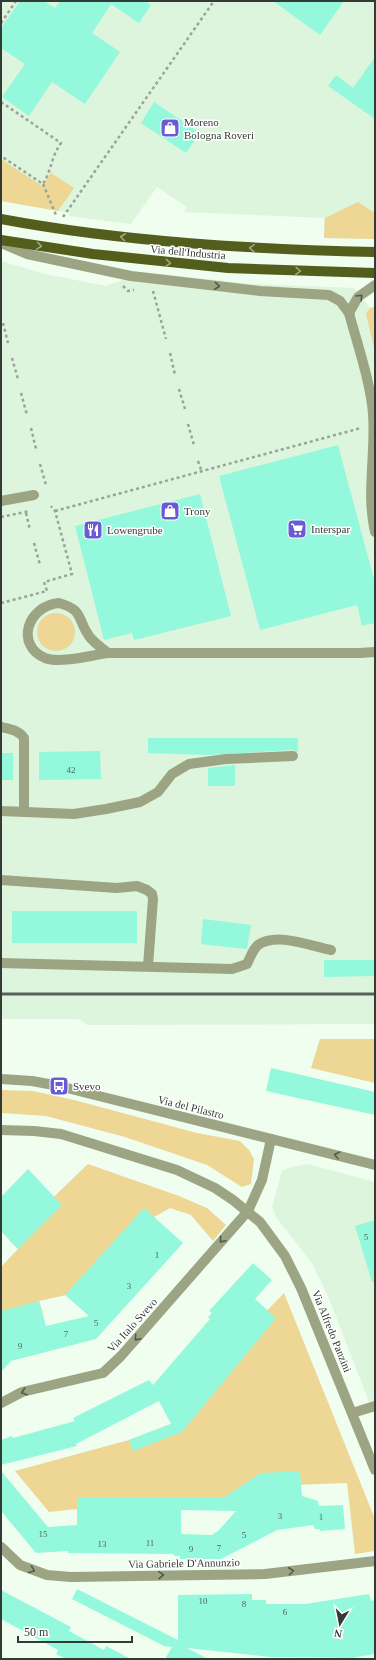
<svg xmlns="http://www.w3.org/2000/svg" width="376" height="1660" font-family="'Times New Roman',serif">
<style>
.built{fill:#dcf5dc}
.green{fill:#eed695}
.building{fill:#94f9dc;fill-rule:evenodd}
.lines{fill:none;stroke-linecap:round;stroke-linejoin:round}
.path{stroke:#99a499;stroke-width:2.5;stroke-dasharray:3 3;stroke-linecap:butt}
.minor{stroke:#9ca483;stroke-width:10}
.major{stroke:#535d1c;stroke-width:10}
.rail{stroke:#586158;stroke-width:3}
.oneway{stroke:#a0a682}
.oneway2{stroke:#535a4c}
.labels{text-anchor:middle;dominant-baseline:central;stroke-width:3;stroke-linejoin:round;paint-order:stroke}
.number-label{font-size:9px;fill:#4c6a5e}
.poi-label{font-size:11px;fill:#343b34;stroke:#fff;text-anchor:start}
.street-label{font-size:11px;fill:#343b34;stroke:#fff}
</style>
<rect width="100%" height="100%" fill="#effeef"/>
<!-- built -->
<g class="built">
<polygon points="1,1 375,1 375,239 324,238 324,218 184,212 187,207 157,187 131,224 68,216 70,213 1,201"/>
<polygon points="1,261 45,274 106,286 143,272 252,284 354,288 370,308 375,307 375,1024 87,1025 79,1019 1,1019"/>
<polygon points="308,1164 375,1182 375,1417 330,1301 312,1263 276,1217 272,1207 282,1171 291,1167"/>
</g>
<!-- green -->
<g class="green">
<polygon points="1,159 42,186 51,173 74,188 58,211 1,201"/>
<polygon points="358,202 375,213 375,239 324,238 325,218"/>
<polygon points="375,307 375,352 366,314 370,308"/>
<circle cx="56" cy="632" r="19"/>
<polygon points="320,1039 375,1039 375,1083 311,1068"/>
<polygon points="1,1090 33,1091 78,1101 197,1133 240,1141 249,1150 254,1159 251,1184 242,1187 207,1165 125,1137 46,1116 1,1113"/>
<polygon points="88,1164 179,1196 207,1208 226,1225 213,1241 191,1215 170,1208 154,1217 66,1295 39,1301 43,1313 1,1322 1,1267 18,1249 9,1240"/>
<polygon points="284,1293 375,1519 375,1551 355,1554 347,1483 265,1486 187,1510 77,1509 49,1512 15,1471 129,1440 176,1422 250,1328"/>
</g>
<!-- building -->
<g class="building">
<polygon points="20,1 44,1 55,8 60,1 145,1 151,5 139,23 111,4 92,33 120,52 85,104 52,82 29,116 2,97 25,64 1,48 1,28"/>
<polygon points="273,1 344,1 320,35"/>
<polygon points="375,57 375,119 328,86 336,75 353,88"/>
<polygon points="154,102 200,133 186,153 141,123"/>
<polygon points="338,445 375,583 375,623 362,626 357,605 260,630 219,476"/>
<polygon points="200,494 231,616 134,640 132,633 104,640 75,526"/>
<polygon points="148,738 298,738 298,752 293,750 208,755 148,753"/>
<polygon points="100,751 101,779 39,780 39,752"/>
<rect x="1" y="753" width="12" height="27"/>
<polygon points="235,765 235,786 208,786 208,768"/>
<rect x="12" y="911" width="125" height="32"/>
<polygon points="203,919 251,925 247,949 201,944"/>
<polygon points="324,960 375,960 375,976 324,977"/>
<polygon points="271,1068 375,1092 375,1115 266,1091"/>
<polygon points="28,1169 62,1205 18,1249 1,1231 1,1197"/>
<polygon points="144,1208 183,1243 96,1339 11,1361 1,1372 1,1311 39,1301 46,1326 89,1316 65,1295"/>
<polygon points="375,1220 375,1282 372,1282 355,1226"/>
<polygon points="253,1263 272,1280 255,1299 276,1318 182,1432 133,1451 129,1440 171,1424 159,1401 76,1444 77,1446 1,1465 1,1440 12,1436 13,1438 75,1421 73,1418 149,1380 153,1385 210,1319 208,1317 212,1313 209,1311"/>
<path d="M1 1471 48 1527 77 1525V1497L223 1498 261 1473 300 1471 302 1496 318 1501 319 1506 343 1505 345 1529 320 1531V1529H315L313 1525 277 1530 221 1559H180V1556H174V1554L68 1553V1551L36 1553 1 1511ZM181 1510 236 1511 219 1530 212 1535 181 1534Z"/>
<polygon points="77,1589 178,1640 178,1595 252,1594 252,1600 266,1600 266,1604 305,1604 369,1594 371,1601 375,1600 375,1654 352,1658 270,1657 187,1648 208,1659 165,1659 172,1647 164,1646 72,1599"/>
<polygon points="1,1590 71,1627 69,1631 104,1650 106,1646 131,1659 66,1659 56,1654 58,1650 1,1619"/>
</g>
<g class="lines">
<!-- path -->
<g class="path">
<polyline points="1,23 16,1"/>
<path d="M1 102 61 143C51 157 52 169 43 184L1 156"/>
<polyline points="43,184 56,215"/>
<polyline points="63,217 214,1"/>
<polyline points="123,286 128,291 134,290"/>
<polyline points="153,291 166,339"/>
<polyline points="3,323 8,343"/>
<polyline points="170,353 175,375"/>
<polyline points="12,358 18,379"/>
<polyline points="179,389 185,409"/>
<polyline points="21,393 27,415"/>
<polyline points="188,424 194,445"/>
<polyline points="31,428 36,449"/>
<polyline points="198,461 202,472"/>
<polyline points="40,464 46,485"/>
<polyline points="55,511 361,428"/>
<polyline points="26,513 30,530"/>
<polyline points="1,517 30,511"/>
<polyline points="34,543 40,565"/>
<polyline points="1,603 47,591 44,582 72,574 55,511 51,506"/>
</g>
<!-- minor -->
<g class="minor">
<path d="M1 243 27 254 131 276 260 291 329 295 340 301 349 313C357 343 371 384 373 414 376 453 366 494 375 532"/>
<polyline points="349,313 358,297 375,285"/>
<polyline points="1,501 34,495"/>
<path d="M59 603C84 610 77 619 89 636 94 643 102 648 108 653 92 655 60 664 45 658 15 645 27 606 59 603Z"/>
<polyline points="108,653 360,653 375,652"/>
<path d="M1 727C10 729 18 730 24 738V812"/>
<polyline points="1,811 74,814 106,809 140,802 158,792 172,774 189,764 226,759 293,756"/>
<polyline points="1,880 117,888 137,886 147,890 152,894 153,899 148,966"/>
<path d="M1 963 232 969 247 964C250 958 253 949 258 945 277 932 310 946 331 950"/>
<polyline points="1,1079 32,1081 59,1086 375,1165"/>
<polyline points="1,1130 34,1131 61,1134 177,1170 215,1188 233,1200 260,1222 285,1256 301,1288 375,1470"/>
<polyline points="1,1403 22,1392 103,1373 121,1356 248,1211 262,1180 271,1139"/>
<polyline points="352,1413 375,1406"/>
<polyline points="1,1547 20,1565 47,1575 71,1577 265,1574 375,1561"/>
</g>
<!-- major -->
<g class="major">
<path d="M1 219C124 242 250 249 375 252"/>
<polyline points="1,240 93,254 228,268 375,273"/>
</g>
<!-- rail -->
<polyline class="rail" points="1,994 375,994"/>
</g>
<!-- one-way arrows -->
<defs><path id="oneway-chevron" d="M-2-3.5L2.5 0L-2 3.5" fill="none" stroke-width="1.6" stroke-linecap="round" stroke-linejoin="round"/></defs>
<g class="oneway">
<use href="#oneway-chevron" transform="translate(123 237) rotate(-173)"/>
<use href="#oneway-chevron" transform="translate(39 246) rotate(9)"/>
<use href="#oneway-chevron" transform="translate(252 248) rotate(-177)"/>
<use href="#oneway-chevron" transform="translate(168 263) rotate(5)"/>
<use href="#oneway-chevron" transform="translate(298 271) rotate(2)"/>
</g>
<g class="oneway2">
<use href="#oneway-chevron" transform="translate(217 286) rotate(6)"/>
<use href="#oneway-chevron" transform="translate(360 297) rotate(-46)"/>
<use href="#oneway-chevron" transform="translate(337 1155) rotate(-166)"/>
<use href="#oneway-chevron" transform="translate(222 1240) rotate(131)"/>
<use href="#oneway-chevron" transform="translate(137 1338) rotate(131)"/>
<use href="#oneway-chevron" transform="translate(24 1392) rotate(162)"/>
<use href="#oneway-chevron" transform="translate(32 1570) rotate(22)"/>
<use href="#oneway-chevron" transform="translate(291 1571) rotate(-7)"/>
<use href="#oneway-chevron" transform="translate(161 1575) rotate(-1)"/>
</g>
<!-- icons -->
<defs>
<symbol id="shop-square" viewBox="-11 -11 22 22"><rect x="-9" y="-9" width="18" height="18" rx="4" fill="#6a5bd5" stroke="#fff"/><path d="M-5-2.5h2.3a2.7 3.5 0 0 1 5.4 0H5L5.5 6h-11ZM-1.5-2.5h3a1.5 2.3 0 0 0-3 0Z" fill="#fff"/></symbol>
<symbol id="supermarket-square" viewBox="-11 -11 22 22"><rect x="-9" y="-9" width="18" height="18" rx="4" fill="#6a5bd5" stroke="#fff"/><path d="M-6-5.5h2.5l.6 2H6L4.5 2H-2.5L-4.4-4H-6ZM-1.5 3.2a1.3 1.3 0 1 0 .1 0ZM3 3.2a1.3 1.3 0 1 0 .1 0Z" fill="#fff"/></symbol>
<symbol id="restaurant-square" viewBox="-11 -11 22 22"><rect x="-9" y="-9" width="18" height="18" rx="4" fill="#6a5bd5" stroke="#fff"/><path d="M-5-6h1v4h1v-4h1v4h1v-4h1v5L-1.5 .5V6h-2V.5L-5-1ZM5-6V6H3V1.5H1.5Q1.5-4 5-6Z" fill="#fff"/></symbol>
<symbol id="bus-square" viewBox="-11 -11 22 22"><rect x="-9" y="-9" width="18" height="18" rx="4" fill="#6a5bd5" stroke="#fff"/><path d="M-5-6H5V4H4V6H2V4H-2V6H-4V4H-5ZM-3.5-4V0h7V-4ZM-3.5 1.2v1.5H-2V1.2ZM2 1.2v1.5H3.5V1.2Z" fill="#fff"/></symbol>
</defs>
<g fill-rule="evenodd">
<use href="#shop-square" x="159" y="117" width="22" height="22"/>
<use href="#shop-square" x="159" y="500" width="22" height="22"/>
<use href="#supermarket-square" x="286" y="518" width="22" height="22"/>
<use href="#restaurant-square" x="82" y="519" width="22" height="22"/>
<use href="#bus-square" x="48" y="1075" width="22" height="22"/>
</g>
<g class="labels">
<!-- number labels -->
<g class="number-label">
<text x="71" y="770">42</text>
<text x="366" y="1237">5</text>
<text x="157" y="1255">1</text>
<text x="129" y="1286">3</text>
<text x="96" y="1323">5</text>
<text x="66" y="1334">7</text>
<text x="20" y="1346">9</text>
<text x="280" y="1516">3</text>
<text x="321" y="1517">1</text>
<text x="43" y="1534">15</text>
<text x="244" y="1535">5</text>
<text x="150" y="1543">11</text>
<text x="102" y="1544">13</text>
<text x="219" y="1548">7</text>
<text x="191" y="1549">9</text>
<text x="203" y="1601">10</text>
<text x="244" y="1604">8</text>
<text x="285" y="1612">6</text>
</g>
<!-- poi labels -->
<g class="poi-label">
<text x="184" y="122">Moreno<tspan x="184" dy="13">Bologna Roveri</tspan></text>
<text x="184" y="511">Trony</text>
<text x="311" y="529">Interspar</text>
<text x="107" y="530">Lowengrube</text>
<text x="73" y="1086">Svevo</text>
</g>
<!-- street labels -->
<g class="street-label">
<text transform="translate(188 252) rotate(5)">Via dell'Industria</text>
<text transform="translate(191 1107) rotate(14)">Via del Pilastro</text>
<text transform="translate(132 1325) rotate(-48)">Via Italo Svevo</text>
<text transform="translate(332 1331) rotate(68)">Via Alfredo Panzini</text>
<text transform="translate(184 1563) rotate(-1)">Via Gabriele D'Annunzio</text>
</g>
</g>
<!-- border -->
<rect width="376" height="1660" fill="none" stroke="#343b34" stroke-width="4"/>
<!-- north arrow -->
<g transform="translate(340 1624) rotate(190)" stroke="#ffffff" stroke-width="3" paint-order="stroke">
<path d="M0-3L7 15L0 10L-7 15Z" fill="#343b34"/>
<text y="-6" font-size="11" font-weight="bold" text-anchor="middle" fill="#343b34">N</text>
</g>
<!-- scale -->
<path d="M18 1636v6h114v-6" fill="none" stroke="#343b34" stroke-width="2"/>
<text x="24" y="1636" font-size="12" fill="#343b34" stroke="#ffffff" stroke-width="3" paint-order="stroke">50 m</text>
</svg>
